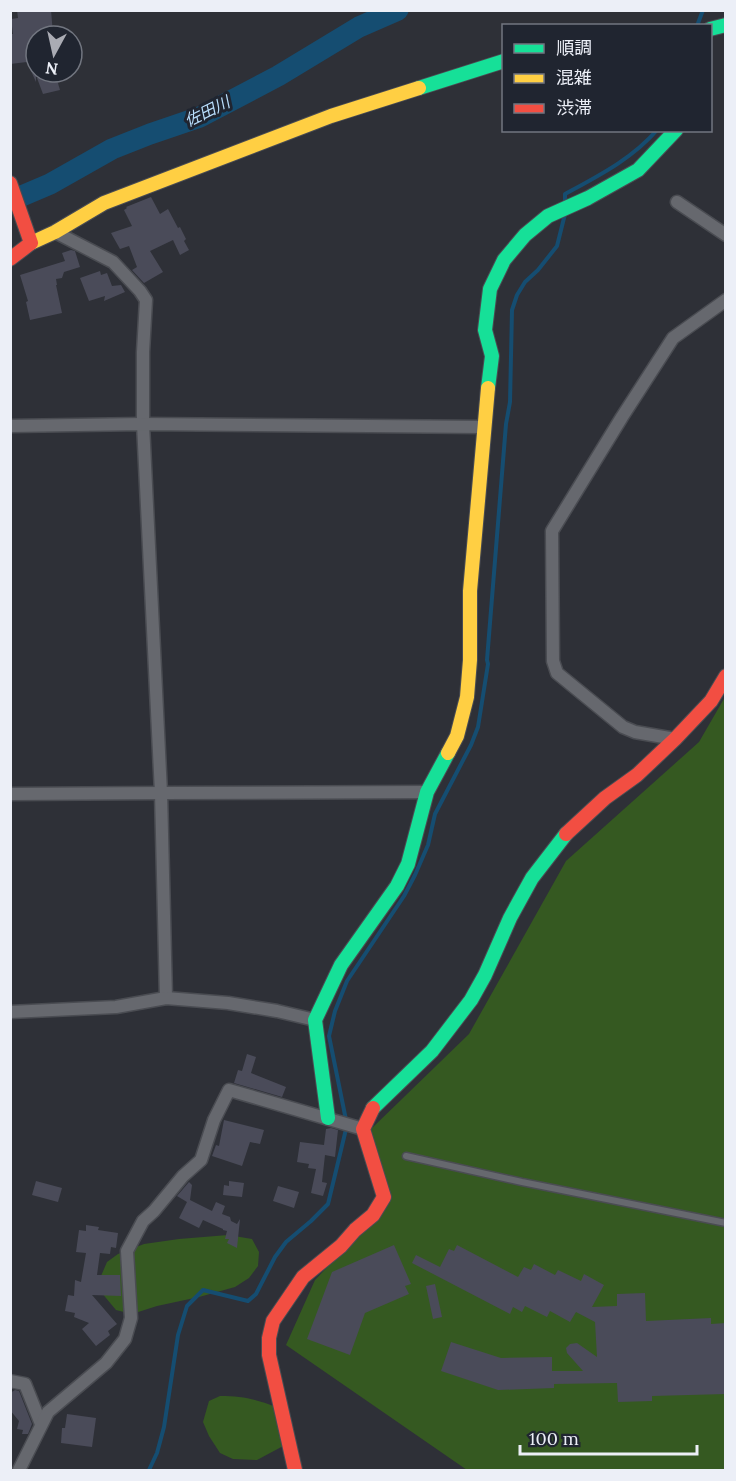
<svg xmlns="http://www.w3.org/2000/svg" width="736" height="1481" font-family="Lora,'Noto Sans JP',serif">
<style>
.green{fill:#355921}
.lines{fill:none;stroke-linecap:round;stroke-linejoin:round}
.stream{stroke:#154d71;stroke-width:4}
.river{stroke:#154d71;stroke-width:21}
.building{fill:#4a4b59}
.lane-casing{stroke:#4a4c52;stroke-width:9}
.street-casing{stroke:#4a4c52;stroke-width:15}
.fast-casing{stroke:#4a4c52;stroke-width:16}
.slow-casing{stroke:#4a4c52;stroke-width:16}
.jam-casing{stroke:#4a4c52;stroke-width:16}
.lane{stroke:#66686e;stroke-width:6}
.street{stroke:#66686e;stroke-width:12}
.fast{stroke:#16e098;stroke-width:14}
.slow{stroke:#ffcf43;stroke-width:14}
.jam{stroke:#f24e42;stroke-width:14}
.labels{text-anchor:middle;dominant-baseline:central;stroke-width:6;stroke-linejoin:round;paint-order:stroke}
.water-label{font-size:16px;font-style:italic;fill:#b9defc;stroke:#202530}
</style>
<rect width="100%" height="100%" fill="#2e3037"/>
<!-- green -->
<g class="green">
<polygon points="725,697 725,1470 467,1470 286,1345 315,1280 386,1206 370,1130 469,1034 566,861 699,742"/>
<polygon points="228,1235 252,1239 259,1252 258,1266 249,1278 235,1287 199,1297 157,1306 132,1314 116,1310 101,1292 101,1276 107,1262 118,1254 144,1244 179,1239"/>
<path d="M220 1396C242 1396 255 1399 276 1407L285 1445 257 1460 233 1459 220 1453 209 1436 203 1422 209 1401Z"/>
</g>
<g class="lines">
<!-- stream -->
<g class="stream">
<polyline points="697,26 703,10"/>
<path d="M565 203V194C598 176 632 159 657 130"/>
<polyline points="149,1470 157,1453 164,1427 178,1335 187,1306 203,1290 248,1301 256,1294 275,1257 286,1242 311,1221 328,1204 347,1125 329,1036 335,1011 347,981 404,896 415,875 428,845 435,814 471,745 478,727 488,664 487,660 506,424 510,402 512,310 517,295 525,282 538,270 557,246 565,214"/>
</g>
<!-- river -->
<polyline class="river" points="10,201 50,184 112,149 150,134 200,117 278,76 359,27 398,10"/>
</g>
<!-- building -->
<g class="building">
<polygon points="17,10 51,10 53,34 48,34 49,36 36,36 36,82 27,62 10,64 10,34 13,34 11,19 18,18"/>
<polygon points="55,73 60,90 43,94 37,78"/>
<polygon points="151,197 160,214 168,209 178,228 180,227 186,239 184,241 189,250 180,255 173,240 150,251 163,272 144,283 132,270 137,267 129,246 120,249 111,233 132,226 124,210 127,208 126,207"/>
<polygon points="71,250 75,251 80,267 64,272 62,278 56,279 57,285 56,285 62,313 30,320 26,302 28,301 20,275 65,261 62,253"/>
<polygon points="100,271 101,275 107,273 112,286 121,285 125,292 104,301 105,296 89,301 80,278"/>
<polygon points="247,1054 256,1057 251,1073 286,1087 282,1097 234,1083 238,1070 242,1071"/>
<polygon points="224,1120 264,1130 260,1144 250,1142 242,1166 212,1156 216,1145 219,1146"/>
<polygon points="331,1128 338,1130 335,1157 325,1155 322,1182 327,1183 323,1196 311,1193 316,1169 308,1168 309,1164 297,1162 300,1142 324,1145 326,1129"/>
<polygon points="36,1181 62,1188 58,1202 32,1195"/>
<polygon points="229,1181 244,1183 242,1197 223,1195 224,1185 229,1186"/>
<polygon points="189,1182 192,1185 190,1200 212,1211 216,1202 225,1206 222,1214 230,1217 231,1221 237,1224 240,1219 237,1248 227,1243 229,1239 225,1239 227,1231 223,1230 223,1229 203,1220 199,1228 179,1218 187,1202 177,1196"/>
<polygon points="278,1186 299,1192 294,1208 273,1201"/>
<polygon points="86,1225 99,1227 98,1230 118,1233 116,1248 111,1247 110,1254 100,1253 97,1275 120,1275 121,1296 92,1295 117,1324 108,1331 110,1335 96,1346 82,1329 89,1323 74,1317 75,1313 65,1311 68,1295 74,1296 75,1280 81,1282 86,1253 76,1252 79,1230 86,1231"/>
<polygon points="394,1245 411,1284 405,1286 409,1294 365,1313 350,1355 307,1339 332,1272"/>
<polygon points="457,1245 518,1277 524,1267 531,1270 534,1264 555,1275 558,1270 581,1281 584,1274 604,1285 592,1307 617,1306 617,1294 645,1293 646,1321 711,1318 711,1324 726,1323 726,1394 652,1396 652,1401 618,1402 617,1383 554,1384 554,1388 498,1390 441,1371 451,1342 501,1358 552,1357 552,1371 583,1371 567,1353 566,1348 570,1344 577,1343 597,1357 595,1322 576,1312 570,1322 550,1311 547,1317 525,1306 522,1312 513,1307 510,1314 412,1263 416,1255 440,1267 449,1249 454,1251"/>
<polygon points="435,1284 442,1317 433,1319 426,1286"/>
<polygon points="15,1390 19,1391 32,1424 28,1434 22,1434 23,1430 17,1429 19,1421 10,1410 10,1393"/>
<polygon points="67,1414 96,1418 92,1447 61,1443 62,1428 65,1428"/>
</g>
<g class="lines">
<defs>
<polyline id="lane" points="406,1156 522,1182 726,1223"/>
<g id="street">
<polyline points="677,202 726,235"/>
<polyline points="55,232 113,262 140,291 146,300 143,352 143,424 161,793 166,998"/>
<polyline points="10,426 143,424 484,427"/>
<polyline points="675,739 635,732 623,727 557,673 553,661 552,531 622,417 673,338 726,300"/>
<polyline points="10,794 161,793 427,792"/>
<polyline points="10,1012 116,1007 166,998 228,1003 277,1011 315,1020"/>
<polyline points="10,1381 25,1384 41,1424"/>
<polyline points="19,1470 48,1412 106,1363 125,1339 131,1318 127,1251 143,1221 154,1211 183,1176 201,1160 214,1120 229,1090 363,1129"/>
</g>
<g id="fast">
<polyline points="710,29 726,25"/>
<polyline points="419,88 504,61"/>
<polyline points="488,388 492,356 485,330 490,289 504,260 525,235 548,216 588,198 638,170 676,130"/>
<polyline points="373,1108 432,1051 471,1000 485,975 510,918 532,878 566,834"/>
<polyline points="328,1118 315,1020 341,965 397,886 408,864 427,792 448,753"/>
</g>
<g id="slow">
<polyline points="31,243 55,232 104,203 331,116 419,88"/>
<polyline points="448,753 457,736 467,697 470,660 470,591 488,388"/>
</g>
<g id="jam">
<polyline points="10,183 31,243 10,259"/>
<polyline points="566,834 605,798 637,775 675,739 711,701 726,676"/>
<polyline points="295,1470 269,1355 269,1338 273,1321 303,1277 341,1246 355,1230 373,1215 384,1197 363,1129 373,1108"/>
</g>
</defs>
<!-- lane casing -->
<use href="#lane" class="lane-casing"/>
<!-- street casing -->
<use href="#street" class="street-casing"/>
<!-- fast casing -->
<use href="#fast" class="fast-casing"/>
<!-- slow casing -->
<use href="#slow" class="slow-casing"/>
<!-- jam casing -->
<use href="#jam" class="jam-casing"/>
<!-- lane -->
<use href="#lane" class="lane"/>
<!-- street -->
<use href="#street" class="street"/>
<!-- fast -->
<use href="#fast" class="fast"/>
<!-- slow -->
<use href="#slow" class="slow"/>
<!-- jam -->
<use href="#jam" class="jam"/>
</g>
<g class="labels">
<!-- water labels -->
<g class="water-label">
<text transform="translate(207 111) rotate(-26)">佐田川</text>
</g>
</g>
<!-- border -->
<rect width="736" height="1481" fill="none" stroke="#eceff7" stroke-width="24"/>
<!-- legend -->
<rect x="502" y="24" width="210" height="108" fill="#202530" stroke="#727680" stroke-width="1.5"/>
<rect x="514" y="44" width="30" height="9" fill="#16e098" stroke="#727680" stroke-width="1.5"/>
<text x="556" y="54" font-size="18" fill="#eceff7">順調</text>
<rect x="514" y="74" width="30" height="9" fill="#ffcf43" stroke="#727680" stroke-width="1.5"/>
<text x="556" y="84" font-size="18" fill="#eceff7">混雑</text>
<rect x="514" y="104" width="30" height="9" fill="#f24e42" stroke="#727680" stroke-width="1.5"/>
<text x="556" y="114" font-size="18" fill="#eceff7">渋滞</text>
<!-- north arrow -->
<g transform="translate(54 54) rotate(188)"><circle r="28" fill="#202530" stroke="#727680" stroke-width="1.5"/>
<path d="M0-4.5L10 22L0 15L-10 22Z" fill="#aaacb4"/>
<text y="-9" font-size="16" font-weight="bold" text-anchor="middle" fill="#eceff7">N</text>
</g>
<!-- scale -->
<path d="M520 1445v9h177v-9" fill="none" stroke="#eceff7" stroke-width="3"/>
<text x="529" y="1445" font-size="18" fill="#eceff7" stroke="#202530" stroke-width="4.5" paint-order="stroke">100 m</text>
</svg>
